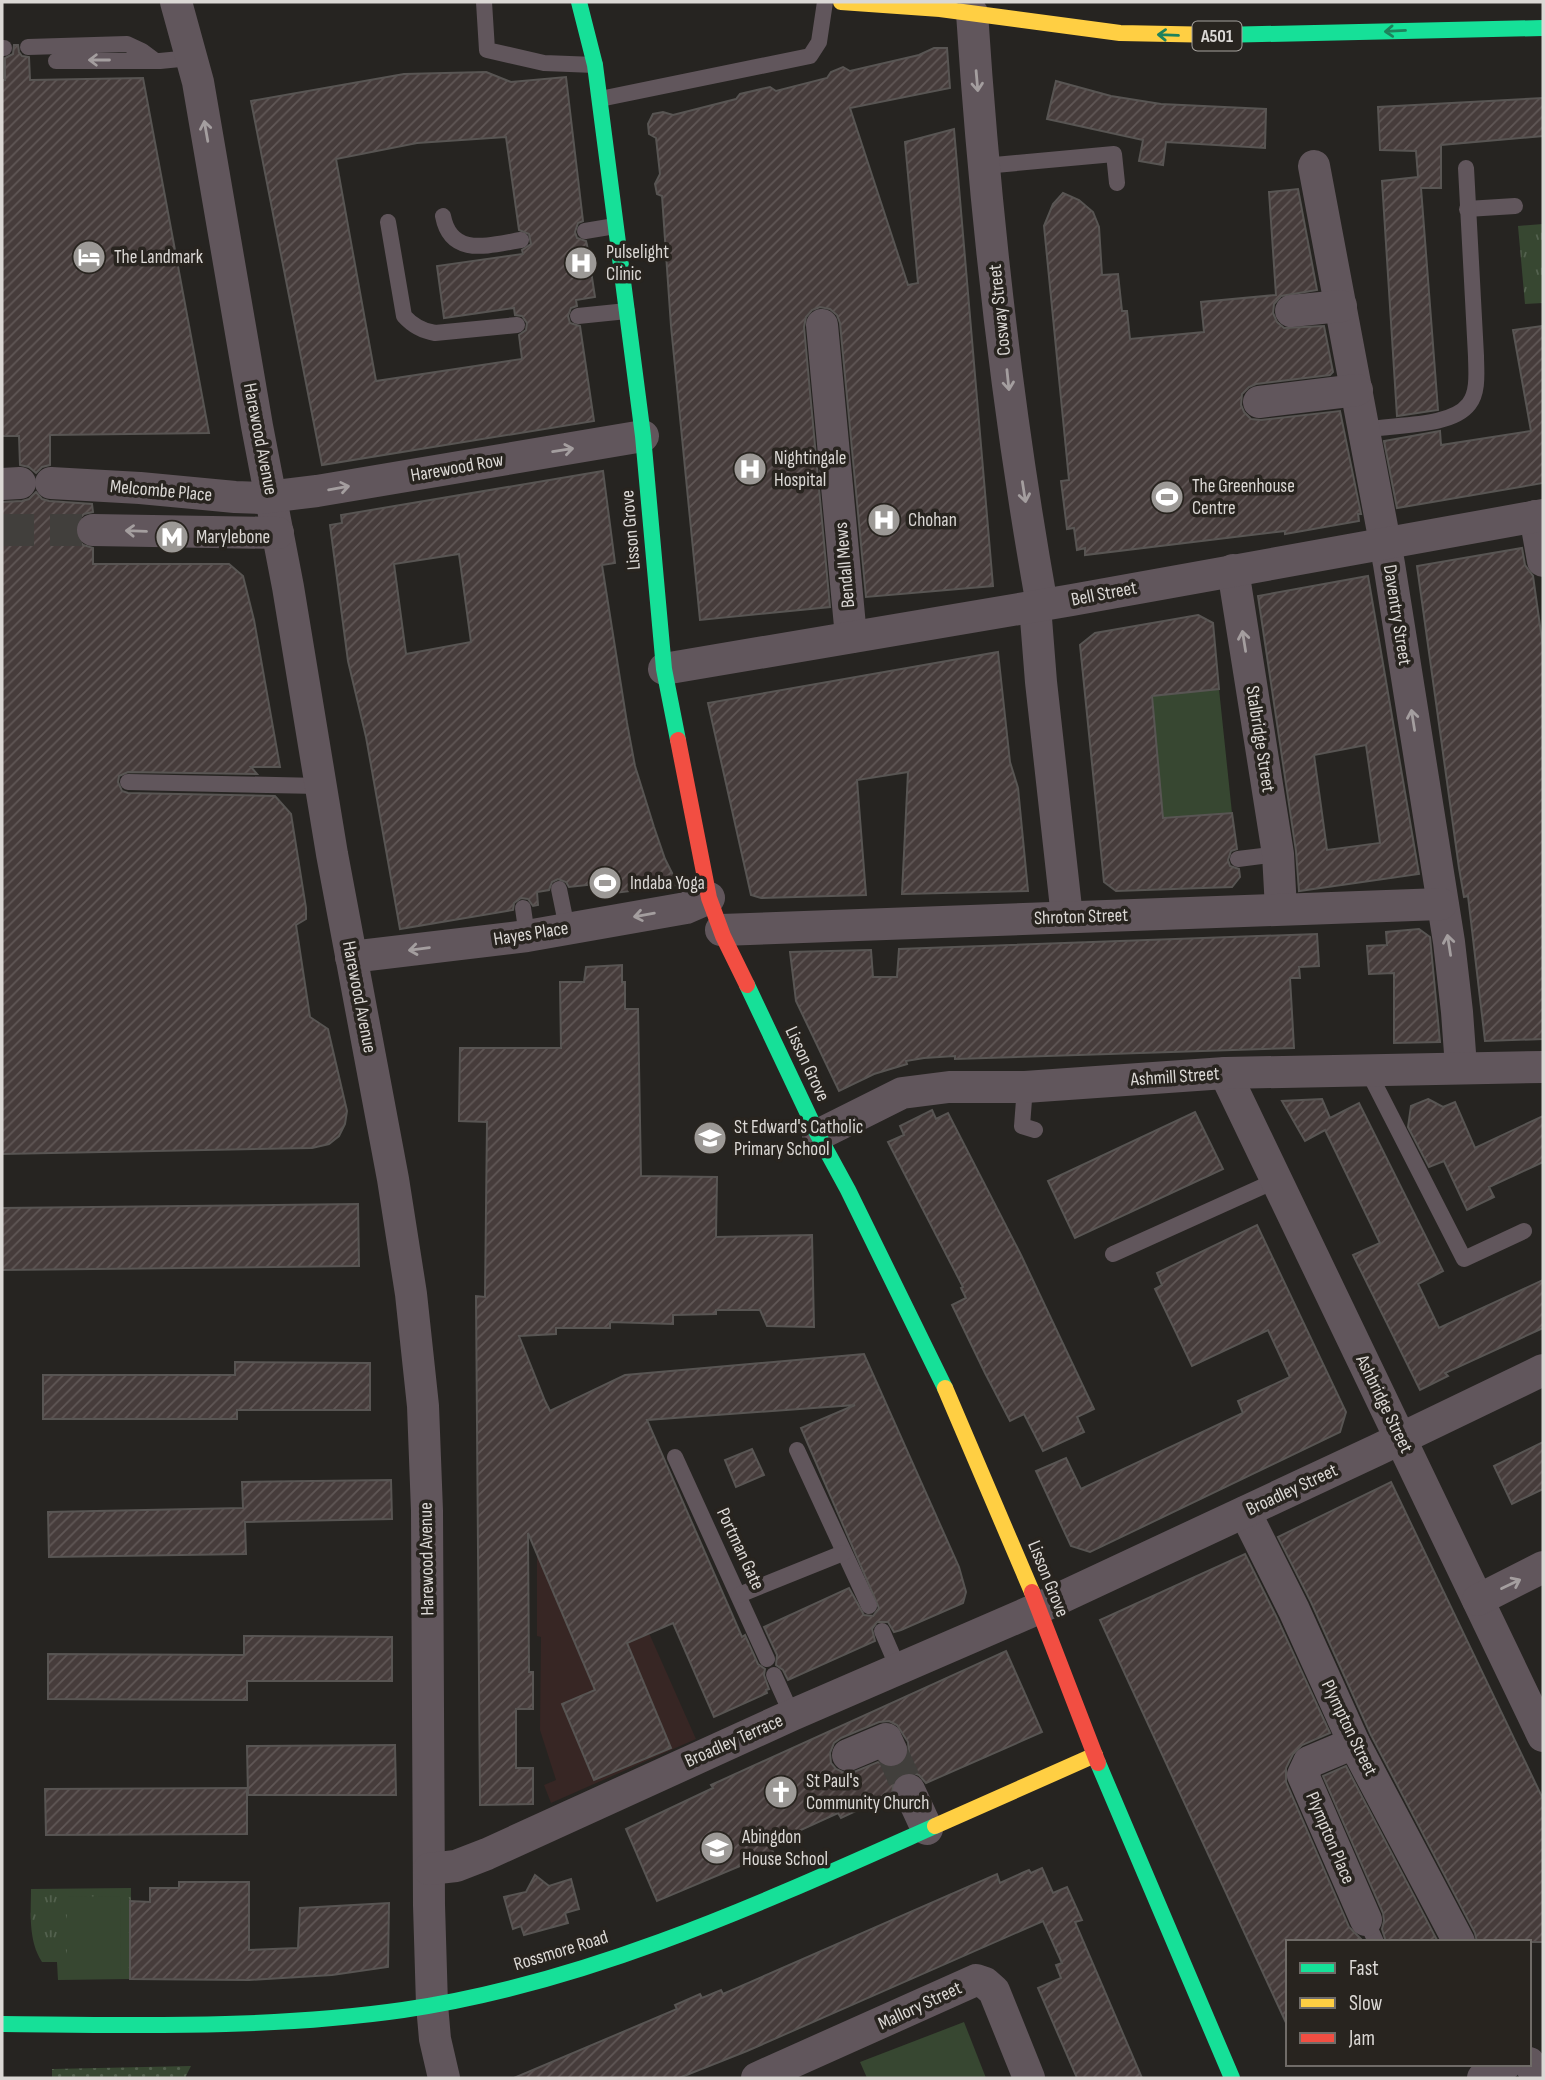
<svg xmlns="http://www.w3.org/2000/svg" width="1545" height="2080" font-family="'Sofia Sans Condensed',sans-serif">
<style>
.commercial{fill:#372624}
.grass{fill:url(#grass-dots)}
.park{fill:url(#park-tufts)}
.garden{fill:#374731}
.building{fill:url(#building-hatch);stroke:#585553;stroke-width:2;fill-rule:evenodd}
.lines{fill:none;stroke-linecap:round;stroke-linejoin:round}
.street-tunnel{stroke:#413f3c;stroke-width:32;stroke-dasharray:32 16;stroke-linecap:butt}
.lane{stroke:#61565c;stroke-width:16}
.street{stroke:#61565c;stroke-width:32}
.fast{stroke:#16e098;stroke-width:16}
.slow{stroke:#ffcf43;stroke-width:16}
.jam{stroke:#f24e42;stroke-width:16}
.oneway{stroke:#1f825c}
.oneway2{stroke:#a49e9f}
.labels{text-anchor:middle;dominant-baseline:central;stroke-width:7;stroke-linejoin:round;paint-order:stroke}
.shield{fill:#28241f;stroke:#a5a29e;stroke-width:2}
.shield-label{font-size:18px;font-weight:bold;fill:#dbd8d5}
.poi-label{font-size:19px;fill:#dbd8d5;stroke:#28241f;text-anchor:start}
.street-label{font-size:19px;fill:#dbd8d5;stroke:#28241f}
</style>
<defs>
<pattern id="grass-dots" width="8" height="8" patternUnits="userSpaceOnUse" patternTransform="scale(1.75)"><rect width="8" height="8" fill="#374731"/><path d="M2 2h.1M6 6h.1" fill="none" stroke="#53614e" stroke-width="1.8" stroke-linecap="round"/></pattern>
<pattern id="park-tufts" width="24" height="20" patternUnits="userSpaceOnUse" patternTransform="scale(1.75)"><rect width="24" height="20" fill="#374731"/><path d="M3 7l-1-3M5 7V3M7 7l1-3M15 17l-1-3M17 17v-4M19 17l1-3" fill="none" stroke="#53614e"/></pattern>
<pattern id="building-hatch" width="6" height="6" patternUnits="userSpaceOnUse" patternTransform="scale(1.75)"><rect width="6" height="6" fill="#463c3b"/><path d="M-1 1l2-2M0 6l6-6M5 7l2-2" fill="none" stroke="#605756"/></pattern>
</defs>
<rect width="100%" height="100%" fill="#262421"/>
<!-- commercial -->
<polygon class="commercial" points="537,1401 546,1401 696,1739 551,1803 544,1785 556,1780 540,1730 541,1637 537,1636"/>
<!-- grass -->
<polygon class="grass" points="191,2066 185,2078 52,2078 52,2069"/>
<!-- park -->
<g class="park">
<polygon points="1543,224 1543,303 1525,304 1518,226"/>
<path d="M131 1888 130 1979 58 1980 57 1962H42C28 1940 31 1913 31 1889Z"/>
</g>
<!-- garden -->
<g class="garden">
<polygon points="1219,689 1232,813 1163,818 1152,696"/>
<polygon points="120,1896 121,1974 67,1974 67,1897"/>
<polygon points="964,2022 986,2078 867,2078 860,2062"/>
</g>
<!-- building -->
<g class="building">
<polygon points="14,45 18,45 19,52 22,56 29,57 30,80 143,78 209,433 50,435 50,465 42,467 36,473 29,467 20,465 19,436 2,436 2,80 5,80 5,58 13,54"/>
<polygon points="934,48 947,48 950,88 850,108 908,285 918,283 905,142 954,129 993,586 866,597 840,323 837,315 830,309 820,307 812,310 806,317 804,327 830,607 700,620 671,326 662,196 657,194 655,184 660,174 656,138 649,134 648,124 653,114 663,112 673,115 736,99 740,94 770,87 776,91 827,78 831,72 843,67 850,71 919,55"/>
<path d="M486 72 511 82 566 77 583 221 578 223 575 232 577 238 586 241 587 245 595 297 576 300 577 306 571 308 568 316 570 323 580 326 594 421 322 465 251 101 404 74ZM506 137 519 230 529 234 531 244 522 250 523 254 437 266 444 318 514 308 515 315 522 316 527 323 526 330 519 335 522 359 376 381 336 159 417 143Z"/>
<polygon points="1056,81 1111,96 1161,104 1266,109 1265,148 1166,142 1163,165 1139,161 1143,140 1047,119"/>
<polygon points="1543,98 1543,136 1441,145 1441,188 1421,188 1438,410 1397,416 1382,181 1418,177 1416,151 1380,150 1378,107"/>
<polygon points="1298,189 1317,290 1281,296 1274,304 1273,313 1277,322 1284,328 1324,326 1333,372 1330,375 1256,384 1249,387 1242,394 1241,405 1244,412 1251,419 1261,420 1340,411 1361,514 1358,514 1359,521 1285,534 1285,531 1085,555 1085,548 1077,550 1074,528 1067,529 1061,481 1069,480 1044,226 1053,204 1063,193 1079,200 1093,212 1099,227 1102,275 1118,274 1122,311 1127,311 1130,339 1204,332 1201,302 1276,295 1269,192"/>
<polygon points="1543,326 1543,483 1397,508 1384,441 1440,431 1441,445 1531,431 1513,330"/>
<path d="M603 471 615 563 602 565 627 723 635 766 654 827 665 859 678 885 615 893 614 882 569 887 566 882 558 879 552 882 549 890 537 892 538 905 533 906 528 899 521 898 514 903 513 910 400 929 366 737 348 661 330 525 342 523 341 515ZM459 554 471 642 406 654 394 564Z"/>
<polygon points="36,492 42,499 49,501 92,504 93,512 84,514 78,520 75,530 77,538 83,545 93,548 93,564 229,564 243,576 254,620 280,767 251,767 257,774 128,772 119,776 118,782 122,791 128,793 275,796 291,814 306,908 306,919 296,925 310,1017 328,1029 347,1111 345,1124 339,1136 329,1144 312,1148 2,1154 2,502 22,501 29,499"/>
<polygon points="1522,548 1525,565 1533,576 1543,647 1543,1039 1485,1041 1468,896 1464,897 1459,868 1417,566"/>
<path d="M1368 576 1419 874 1299 891 1296 851 1258 596ZM1366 745 1380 843 1327 850 1314 755Z"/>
<polygon points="1198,615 1213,623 1219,689 1152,696 1163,818 1232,813 1237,849 1231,851 1228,860 1230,866 1239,869 1240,877 1232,887 1116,891 1104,882 1080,645 1095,633"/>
<polygon points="998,652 1010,762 1018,788 1028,891 902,894 908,772 857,780 866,895 761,898 751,895 708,703"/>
<polygon points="1419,929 1430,937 1440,1042 1394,1043 1394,973 1369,974 1367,946 1387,945 1386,932"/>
<polygon points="1317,934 1319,966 1299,967 1300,978 1290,978 1294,1048 955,1059 955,1056 924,1058 906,1061 907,1064 874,1074 839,1091 796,1001 790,952 871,950 873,977 897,977 899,949"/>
<polygon points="622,965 622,982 625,982 625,1009 638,1009 641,1176 717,1177 716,1237 812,1235 814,1327 767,1326 760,1310 716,1310 716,1314 673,1315 673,1324 610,1322 610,1328 556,1328 556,1334 519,1336 545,1401 550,1411 625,1375 864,1354 959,1567 966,1592 963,1603 901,1630 894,1632 888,1622 877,1622 872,1629 875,1641 788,1680 783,1670 776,1665 777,1655 764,1627 849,1588 864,1615 873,1616 879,1608 801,1428 855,1405 647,1420 742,1637 745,1635 758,1664 765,1669 764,1675 769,1689 766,1690 767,1693 714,1717 673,1623 627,1643 671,1748 594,1780 562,1704 595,1690 528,1533 529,1672 533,1672 533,1709 516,1709 516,1768 533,1768 533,1804 480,1805 476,1296 485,1297 487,1122 459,1121 460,1048 561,1048 560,982 584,982 586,967"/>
<polygon points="1322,1099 1330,1118 1359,1103 1443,1271 1418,1284 1439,1328 1543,1280 1543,1328 1445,1373 1448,1376 1420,1390 1353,1255 1380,1243 1325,1130 1305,1141 1282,1101"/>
<polygon points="1428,1099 1443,1107 1455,1102 1475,1148 1543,1116 1543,1162 1489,1187 1494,1197 1467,1210 1444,1161 1429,1167 1408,1127 1411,1106"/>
<polygon points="932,1110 936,1119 948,1113 1021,1255 1094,1409 1077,1417 1084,1432 1043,1451 1024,1414 1010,1421 985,1373 952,1305 966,1298 961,1288 963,1287 888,1142 904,1135 900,1126"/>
<polygon points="1195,1112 1223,1169 1075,1238 1048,1181"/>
<polygon points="358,1204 359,1266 2,1270 2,1208"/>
<polygon points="1257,1225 1346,1412 1340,1432 1090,1552 1071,1546 1036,1471 1066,1458 1081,1489 1243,1413 1238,1401 1290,1377 1268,1330 1192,1366 1155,1289 1162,1285 1157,1273"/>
<polygon points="235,1362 370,1363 370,1410 237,1410 237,1419 43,1419 43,1375 235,1375"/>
<polygon points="1543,1442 1543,1489 1512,1504 1494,1466"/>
<polygon points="752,1449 764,1475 736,1487 725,1460"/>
<polygon points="391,1480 392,1519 245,1522 246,1554 49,1557 48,1512 243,1508 242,1482"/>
<polygon points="1391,1482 1543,1799 1543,1942 1477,1942 1475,1933 1371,1735 1311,1602 1278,1537"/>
<polygon points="1245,1554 1277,1618 1330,1733 1302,1745 1293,1754 1286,1768 1286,1782 1349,1927 1364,1942 1288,1942 1288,2027 1100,1620"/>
<polygon points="244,1636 392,1637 392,1681 247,1681 247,1700 48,1699 48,1654 244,1655"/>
<path d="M1006 1651 1042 1732 926 1783 919 1775 911 1772 902 1773 894 1780 892 1794 841 1818 838 1813 770 1844 773 1852 657 1901 626 1829 713 1788 711 1785ZM889 1721 897 1725 908 1742 909 1752 905 1761 899 1766 890 1768 878 1762 854 1772 845 1773 836 1769 831 1763 830 1753 834 1743 841 1738 879 1722Z"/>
<polygon points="395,1745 396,1795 248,1795 247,1746"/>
<polygon points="1346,1766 1438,1942 1386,1942 1382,1929 1384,1921 1383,1913 1323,1776"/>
<polygon points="247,1788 247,1834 46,1835 45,1789"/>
<polygon points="1042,1868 1053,1893 1067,1887 1082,1920 1075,1922 1142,2078 1077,2078 1038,1988 1061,1978 1056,1965 1062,1963 1043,1921 747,2051 679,2078 514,2078 677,2009 675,2005 700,1994 702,1998 721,1990 723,1994 997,1874 1000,1883 1022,1873 1029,1870 1031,1873"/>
<polygon points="535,1875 549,1886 571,1879 579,1909 565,1913 568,1923 524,1935 521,1926 513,1929 504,1897 526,1892"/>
<polygon points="179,1882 249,1882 249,1950 298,1948 300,1908 389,1903 388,1967 332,1975 249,1980 130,1979 130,1901 150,1902 150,1888 179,1888"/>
</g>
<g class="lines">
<!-- street-tunnel -->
<g class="street-tunnel">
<polyline points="2,530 93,530"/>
<polyline points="891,1750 909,1790"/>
</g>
<!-- lane -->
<g class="lane">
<polyline points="484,2 487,50 544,63 595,65"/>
<polyline points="28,47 127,44 142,51 154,60"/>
<polyline points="2,48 4,48"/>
<polyline points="56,61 160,61 190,58"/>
<polyline points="600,99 810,56 819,42 825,2"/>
<polyline points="984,166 1114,154 1117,183"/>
<polyline points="1467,209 1515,206"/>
<path d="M443 216C451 258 489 245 521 240"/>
<path d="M388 222 404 316C413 326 422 331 435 333L517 325"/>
<polyline points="585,231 615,226"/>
<polyline points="578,316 627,311"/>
<path d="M1364 430C1393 424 1451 428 1469 404 1479 391 1476 370 1476 356L1466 168"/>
<polyline points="128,782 320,786"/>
<polyline points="1238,859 1278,854"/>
<polyline points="559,889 567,928"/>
<polyline points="523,908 527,936"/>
<polyline points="1367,1069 1464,1259 1524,1231"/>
<polyline points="1025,1087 1022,1126 1035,1130"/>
<polyline points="1113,1254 1277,1180"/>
<polyline points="797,1450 869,1606"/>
<polyline points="675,1457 767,1659"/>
<polyline points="739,1595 843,1553"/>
<polyline points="882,1631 898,1668"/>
<polyline points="774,1675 792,1715"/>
<polyline points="1366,1920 1376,1942"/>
</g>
<!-- street -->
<g class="street">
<polyline points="176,2 198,82 257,426 288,587 332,854 393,1179 411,1294 423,1406 427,1511 429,1905 432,2005 435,2039 444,2078"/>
<path d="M972 13C985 211 1007 410 1042 605"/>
<polyline points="1314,166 1389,564 1449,942 1457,1012 1461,1067"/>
<polyline points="1291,311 1341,306"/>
<polyline points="822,325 851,637"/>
<polyline points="1259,402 1357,390"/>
<polyline points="51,483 140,488 235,497 260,498 317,491 643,436"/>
<polyline points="2,484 20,483"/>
<polyline points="1535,516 1543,561"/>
<polyline points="93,530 278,533"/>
<polyline points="1233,570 1278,854 1281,909"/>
<polyline points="1035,606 1041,682 1067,917"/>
<polyline points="664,669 1072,600 1543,515"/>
<polyline points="721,930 1441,904"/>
<polyline points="351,957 527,936 686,908 709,898"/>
<polyline points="1225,1073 1543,1736"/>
<polyline points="818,1135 902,1093 949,1087 1025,1087 1225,1073 1543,1067"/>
<polyline points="1245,1512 1294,1610 1354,1743 1459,1942"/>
<polyline points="1478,1600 1543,1567"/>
<polyline points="1354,1743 1309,1762 1303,1775 1366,1920"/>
<polyline points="848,1755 886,1739 891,1750"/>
<polyline points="909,1790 927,1829"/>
<polyline points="429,1869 456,1866 487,1854 792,1715 1039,1608 1377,1450 1543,1370"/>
<polyline points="1529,2063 1539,2078"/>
<polyline points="757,2078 976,1980 985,1983 994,1991 1029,2078"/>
<polyline points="1483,2078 1506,2064"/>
</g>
<!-- fast -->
<g class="fast">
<polyline points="579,2 595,65 643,436 664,669 678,740"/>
<polyline points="1220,35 1543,28"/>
<polyline points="747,985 818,1135 848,1190 945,1388"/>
<polyline points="1098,1763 1232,2078"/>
<path d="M2 2024C135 2025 270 2029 403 2010 589 1983 764 1902 935 1826"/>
</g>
<!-- slow -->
<g class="slow">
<polyline points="841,2 940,9 1120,33 1220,35"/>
<polyline points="945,1388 1032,1592"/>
<polyline points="935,1826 1095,1755"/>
</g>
<!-- jam -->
<g class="jam">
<polyline points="678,740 709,898 723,936 747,985"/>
<polyline points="1032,1592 1098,1763"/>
</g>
</g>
<!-- one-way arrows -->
<defs><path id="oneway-shaft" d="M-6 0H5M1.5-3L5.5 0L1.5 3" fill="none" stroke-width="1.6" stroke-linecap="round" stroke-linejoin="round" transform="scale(1.75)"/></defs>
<g class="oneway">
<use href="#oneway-shaft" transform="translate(1395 31) rotate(177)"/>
<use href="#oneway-shaft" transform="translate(1168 35) rotate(-178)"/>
</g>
<g class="oneway2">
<use href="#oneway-shaft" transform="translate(99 60) rotate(180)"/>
<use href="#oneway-shaft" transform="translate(977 81) rotate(85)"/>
<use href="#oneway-shaft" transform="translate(206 131) rotate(-100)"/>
<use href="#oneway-shaft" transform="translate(1008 380) rotate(84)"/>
<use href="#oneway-shaft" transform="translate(563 450) rotate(-9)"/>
<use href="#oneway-shaft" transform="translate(339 488) rotate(-10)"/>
<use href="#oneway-shaft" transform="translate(1024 492) rotate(81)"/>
<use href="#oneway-shaft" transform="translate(136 531) rotate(-178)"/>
<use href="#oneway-shaft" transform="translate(1244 641) rotate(-99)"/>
<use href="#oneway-shaft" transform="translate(1413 720) rotate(-99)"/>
<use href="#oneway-shaft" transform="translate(644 915) rotate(170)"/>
<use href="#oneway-shaft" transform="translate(1449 945) rotate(-99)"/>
<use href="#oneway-shaft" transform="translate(419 949) rotate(173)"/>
<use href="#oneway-shaft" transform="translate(1511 1584) rotate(-26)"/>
</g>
<!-- icons -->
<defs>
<symbol id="hotel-disc" viewBox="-11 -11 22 22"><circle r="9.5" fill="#9c9996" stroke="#28241f"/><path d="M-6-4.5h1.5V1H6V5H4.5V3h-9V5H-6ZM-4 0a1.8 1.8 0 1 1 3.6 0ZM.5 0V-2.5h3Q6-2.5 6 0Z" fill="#fff"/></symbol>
<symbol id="hospital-disc" viewBox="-11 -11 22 22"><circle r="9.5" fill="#9c9996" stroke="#28241f"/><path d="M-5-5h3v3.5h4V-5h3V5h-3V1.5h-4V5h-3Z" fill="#fff"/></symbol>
<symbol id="stadium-disc" viewBox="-11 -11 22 22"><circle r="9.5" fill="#9c9996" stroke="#28241f"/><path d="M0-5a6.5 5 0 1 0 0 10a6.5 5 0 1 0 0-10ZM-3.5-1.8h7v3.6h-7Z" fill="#fff"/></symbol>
<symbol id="metro-disc" viewBox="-11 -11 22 22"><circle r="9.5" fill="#9c9996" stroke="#28241f"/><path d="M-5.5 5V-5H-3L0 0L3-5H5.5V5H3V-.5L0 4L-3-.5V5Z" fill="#fff"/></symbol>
<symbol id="school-disc" viewBox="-11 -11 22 22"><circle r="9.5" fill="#9c9996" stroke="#28241f"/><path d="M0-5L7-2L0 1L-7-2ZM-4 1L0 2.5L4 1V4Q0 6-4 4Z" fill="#fff"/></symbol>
<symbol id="church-disc" viewBox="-11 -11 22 22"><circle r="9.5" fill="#9c9996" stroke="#28241f"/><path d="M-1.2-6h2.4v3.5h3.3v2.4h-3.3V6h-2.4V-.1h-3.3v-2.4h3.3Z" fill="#fff"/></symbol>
</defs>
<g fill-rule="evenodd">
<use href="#hotel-disc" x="70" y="238" width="38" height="38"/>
<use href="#hospital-disc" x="562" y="244" width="38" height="38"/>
<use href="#hospital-disc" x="731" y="450" width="38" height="38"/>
<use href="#stadium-disc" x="1148" y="478" width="38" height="38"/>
<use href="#hospital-disc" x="865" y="501" width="38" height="38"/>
<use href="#metro-disc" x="153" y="518" width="38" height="38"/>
<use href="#stadium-disc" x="586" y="864" width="38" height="38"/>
<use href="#school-disc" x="691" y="1119" width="38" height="38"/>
<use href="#church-disc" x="762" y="1773" width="38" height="38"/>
<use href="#school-disc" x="698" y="1829" width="38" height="38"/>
</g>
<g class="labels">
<!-- shield labels -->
<rect class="shield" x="1192.5" y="21.5" width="49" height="29" rx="5"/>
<g class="shield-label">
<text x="1217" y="36">A501</text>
</g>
<!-- poi labels -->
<g class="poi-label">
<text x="606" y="252">Pulselight<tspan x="606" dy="22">Clinic</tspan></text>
<text x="114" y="257">The Landmark</text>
<text x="774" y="458">Nightingale<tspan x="774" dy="22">Hospital</tspan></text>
<text x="1192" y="486">The Greenhouse<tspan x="1192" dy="22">Centre</tspan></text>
<text x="908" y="520">Chohan</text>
<text x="196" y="537">Marylebone</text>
<text x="630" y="883">Indaba Yoga</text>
<text x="734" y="1127">St Edward's Catholic<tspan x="734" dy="22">Primary School</tspan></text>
<text x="806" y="1781">St Paul's<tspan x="806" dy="22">Community Church</tspan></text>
<text x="742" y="1837">Abingdon<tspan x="742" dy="22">House School</tspan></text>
</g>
<!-- street labels -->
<g class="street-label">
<text transform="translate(1000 310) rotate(-96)">Cosway Street</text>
<text transform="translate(260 439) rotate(79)">Harewood Avenue</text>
<text transform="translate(457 468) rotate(-10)">Harewood Row</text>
<text transform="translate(161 491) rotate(5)">Melcombe Place</text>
<text transform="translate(631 530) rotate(-95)">Lisson Grove</text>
<text transform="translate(845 565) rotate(-95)">Bendall Mews</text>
<text transform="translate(1104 594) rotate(-11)">Bell Street</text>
<text transform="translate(1397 615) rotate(81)">Daventry Street</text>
<text transform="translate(1260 739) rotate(81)">Stalbridge Street</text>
<text transform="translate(1081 917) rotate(-2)">Shroton Street</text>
<text transform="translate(531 934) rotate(-9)">Hayes Place</text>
<text transform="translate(359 997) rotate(79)">Harewood Avenue</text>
<text transform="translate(807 1064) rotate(65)">Lisson Grove</text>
<text transform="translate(1175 1077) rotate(-4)">Ashmill Street</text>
<text transform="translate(1384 1404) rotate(64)">Ashbridge Street</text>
<text transform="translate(1292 1490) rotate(-25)">Broadley Street</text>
<text transform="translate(740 1549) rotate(65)">Portman Gate</text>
<text transform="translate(427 1559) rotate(-91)">Harewood Avenue</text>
<text transform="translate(1048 1579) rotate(68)">Lisson Grove</text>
<text transform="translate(1349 1728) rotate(64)">Plympton Street</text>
<text transform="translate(734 1741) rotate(-24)">Broadley Terrace</text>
<text transform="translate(1330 1838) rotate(67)">Plympton Place</text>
<text transform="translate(561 1951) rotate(-17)">Rossmore Road</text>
<text transform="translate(920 2006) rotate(-25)">Mallory Street</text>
</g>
</g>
<!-- border -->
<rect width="1545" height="2080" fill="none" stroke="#dbd8d5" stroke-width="7"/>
<!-- legend -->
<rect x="1286" y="1940" width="245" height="126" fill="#28241f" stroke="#706c68" stroke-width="2"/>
<rect x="1300" y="1963" width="35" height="10" fill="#16e098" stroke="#706c68" stroke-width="2"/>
<text x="1349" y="1975" font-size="21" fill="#dbd8d5">Fast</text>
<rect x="1300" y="1998" width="35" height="10" fill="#ffcf43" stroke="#706c68" stroke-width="2"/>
<text x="1349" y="2010" font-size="21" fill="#dbd8d5">Slow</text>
<rect x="1300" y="2033" width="35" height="10" fill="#f24e42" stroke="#706c68" stroke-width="2"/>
<text x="1349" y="2045" font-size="21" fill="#dbd8d5">Jam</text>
</svg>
